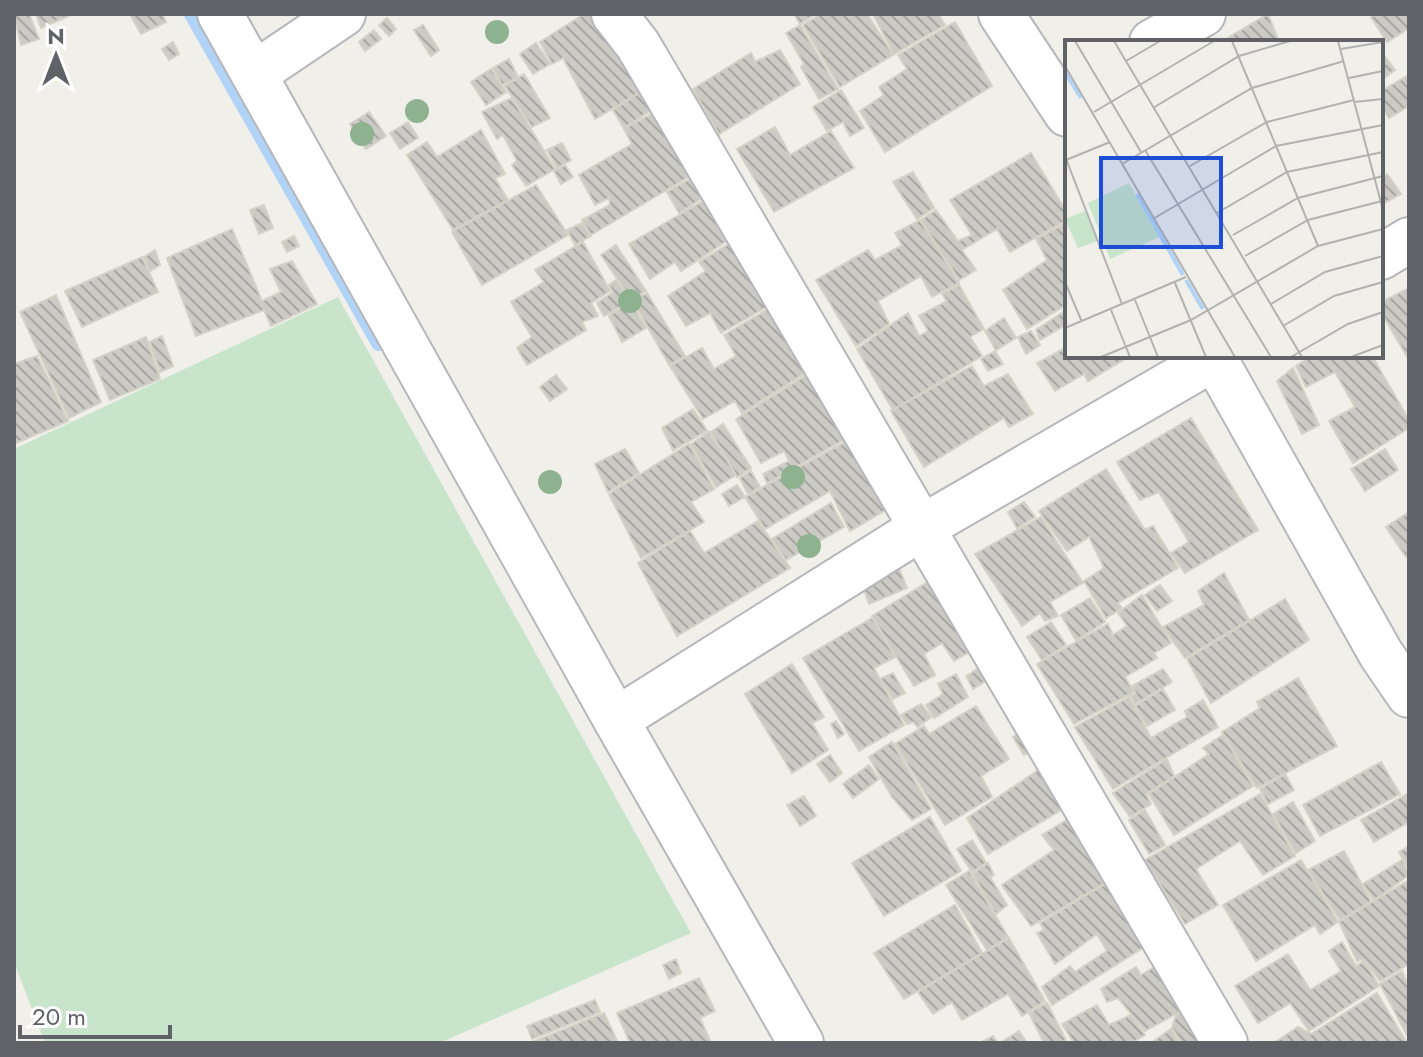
<svg xmlns="http://www.w3.org/2000/svg" width="1423" height="1057" font-family="Jost,sans-serif">
<style>
.garden{fill:#c8e5cb}
.lines{fill:none;stroke-linecap:round;stroke-linejoin:round}
.stream{stroke:#b1d3f7;stroke-width:16}
.building{fill:url(#building-back-hatch);stroke:#d4d1c7;stroke-width:2}
.minor-casing{stroke:#b5b7bb;stroke-width:48}
.minor{stroke:#fff;stroke-width:44}
.tree{fill:#8eb28f}
.inset-river{fill:none;stroke:#b1d3f7;stroke-width:4}
.inset-road{fill:none;stroke:#b2b3b1;stroke-width:2}
.view{fill:#1d4ed8;fill-opacity:0.15;stroke:#1d4ed8;stroke-width:4}
.inset-edge{fill:none;stroke:#606267;stroke-width:4}
</style>
<defs>
<pattern id="building-back-hatch" width="6" height="6" patternUnits="userSpaceOnUse" patternTransform="scale(2)"><rect width="6" height="6" fill="#cccac5"/><path d="M-1 5l2 2M0 0l6 6M5-1l2 2" fill="none" stroke="#a9a7a4"/></pattern>
</defs>
<rect width="100%" height="100%" fill="#f0efe9"/>
<!-- garden -->
<polygon class="garden" points="338,297 691,933 439,1043 45,1043 14,962 14,449"/>
<g class="lines">
<!-- stream -->
<polyline class="stream" points="192,14 379,343"/>
</g>
<!-- building -->
<g class="building">
<polygon points="14,14 29,14 39,39 21,45"/>
<polygon points="36,14 73,14 41,28"/>
<polygon points="130,14 162,14 166,22 141,34"/>
<polygon points="584,14 601,14 645,89 595,119 563,58 552,64 540,42"/>
<polygon points="794,14 815,14 800,24"/>
<polygon points="821,14 867,14 893,55 840,87 803,25"/>
<polygon points="873,14 938,14 945,25 894,54"/>
<polygon points="1268,14 1279,42 1221,42"/>
<polygon points="1376,14 1409,14 1409,28 1387,42 1371,17"/>
<polygon points="387,18 396,29 389,36 379,25"/>
<polygon points="955,22 992,86 885,152 860,111 884,95 879,87 907,69 898,55"/>
<polygon points="423,25 439,50 431,56 414,30"/>
<polygon points="800,25 838,89 819,99 801,67 804,64 786,33"/>
<polygon points="374,30 381,39 365,51 359,42"/>
<polygon points="173,42 179,54 169,60 162,49"/>
<polygon points="536,43 550,64 533,74 520,54"/>
<polygon points="780,50 800,84 719,134 693,89 751,53 755,62"/>
<polygon points="1381,51 1395,70 1381,80"/>
<polygon points="509,59 518,77 502,85 493,68"/>
<polygon points="491,69 506,92 486,105 471,82"/>
<polygon points="524,74 550,118 532,127 505,86"/>
<polygon points="1409,75 1409,106 1389,118 1381,106 1381,91"/>
<polygon points="645,89 656,107 624,128 613,110"/>
<polygon points="841,90 864,128 850,136 843,122 827,131 813,107"/>
<polygon points="512,98 555,169 526,186 512,165 517,161 503,135 497,139 482,112"/>
<polygon points="660,109 695,173 591,235 582,220 610,205 609,198 595,205 579,175 632,144 624,129"/>
<polygon points="369,112 386,136 366,149 350,124"/>
<polygon points="408,122 418,138 400,149 390,133"/>
<polygon points="775,127 790,155 831,131 854,168 774,212 737,149"/>
<polygon points="481,130 505,174 495,178 508,200 453,230 407,155 427,142 437,157"/>
<polygon points="562,143 571,160 557,168 547,150"/>
<polygon points="1031,153 1067,213 1067,220 1010,252 997,229 962,250 976,270 959,280 921,220 936,210 958,241 972,235 950,200"/>
<polygon points="565,165 573,177 561,184 554,171"/>
<polygon points="913,172 934,208 917,219 893,182"/>
<polygon points="1387,174 1401,194 1381,205 1381,178"/>
<polygon points="697,175 709,194 679,213 667,192"/>
<polygon points="536,185 568,235 482,285 452,232"/>
<polygon points="710,197 733,237 681,271 675,262 650,279 629,244"/>
<polygon points="264,205 273,228 259,234 250,210"/>
<polygon points="920,220 959,283 932,297 921,276 878,301 889,324 856,346 816,280 868,250 875,260 902,245 895,233"/>
<polygon points="582,223 591,236 575,245 567,230"/>
<polygon points="1064,224 1067,228 1067,304 1027,329 1003,290 1047,260 1036,239"/>
<polygon points="232,229 262,301 281,292 270,269 292,261 317,304 271,326 264,310 196,336 167,258"/>
<polygon points="294,236 299,246 287,252 282,242"/>
<polygon points="737,239 775,302 721,333 710,313 686,326 668,296 706,271 699,262"/>
<polygon points="583,242 610,291 591,303 598,316 582,322 586,330 527,365 517,348 532,337 511,302 544,282 535,270"/>
<polygon points="616,245 646,291 631,299 601,255"/>
<polygon points="155,250 160,265 150,271 144,257"/>
<polygon points="142,257 158,292 82,327 65,291"/>
<polygon points="616,280 630,301 604,316 597,303 613,292 609,285"/>
<polygon points="959,285 984,329 970,337 982,356 893,410 857,349 908,313 919,336 928,331 919,316 947,301 942,294"/>
<polygon points="1409,288 1409,360 1381,312 1381,302"/>
<polygon points="647,293 685,356 669,365 633,301"/>
<polygon points="56,295 101,402 69,418 20,312"/>
<polygon points="630,301 646,328 622,342 609,316"/>
<polygon points="777,304 816,366 742,413 735,401 703,419 670,366 702,348 714,369 736,356 724,335"/>
<polygon points="1065,311 1067,324 1040,340 1036,330"/>
<polygon points="1004,318 1016,338 996,350 985,331"/>
<polygon points="1031,331 1040,345 1026,354 1018,337"/>
<polygon points="162,336 173,366 160,372 150,342"/>
<polygon points="146,337 160,379 110,400 93,360"/>
<polygon points="1067,347 1067,356 1130,356 1088,381 1084,374 1055,391 1037,363"/>
<polygon points="995,351 1003,364 988,371 981,359"/>
<polygon points="37,356 68,421 14,444 14,364"/>
<polygon points="1313,356 1372,356 1409,420 1409,428 1353,463 1329,421 1355,407 1335,372 1306,387 1296,366"/>
<polygon points="972,366 984,386 1008,374 1033,414 1009,427 1004,418 924,467 891,411"/>
<polygon points="1293,368 1319,425 1302,434 1277,381"/>
<polygon points="816,369 854,434 767,483 763,474 789,461 784,451 761,463 736,419"/>
<polygon points="556,375 567,389 550,401 540,387"/>
<polygon points="693,409 707,431 673,450 662,428"/>
<polygon points="1191,418 1258,530 1185,573 1171,553 1189,542 1159,492 1140,500 1117,462"/>
<polygon points="723,424 751,468 737,477 711,432"/>
<polygon points="709,432 736,475 716,487 691,444"/>
<polygon points="854,437 896,504 850,531 830,491 765,529 745,497"/>
<polygon points="689,444 714,489 691,502 704,522 641,558 609,494"/>
<polygon points="625,449 639,473 608,492 595,464"/>
<polygon points="1385,449 1398,470 1365,491 1351,469"/>
<polygon points="1106,469 1145,530 1153,526 1178,568 1118,603 1122,608 1106,618 1084,581 1104,568 1089,537 1067,551 1039,511"/>
<polygon points="751,471 760,487 748,494 740,478"/>
<polygon points="737,485 745,497 729,506 722,494"/>
<polygon points="1024,502 1035,517 1017,528 1008,512"/>
<polygon points="831,503 844,527 786,560 772,539"/>
<polygon points="1409,512 1409,555 1406,557 1386,527"/>
<polygon points="1041,517 1083,583 1050,602 1058,616 1045,621 1040,613 1022,626 975,554"/>
<polygon points="758,521 790,568 677,636 638,563 690,531 704,553"/>
<polygon points="897,563 907,588 869,604 860,578"/>
<polygon points="1224,573 1249,620 1185,658 1163,627 1204,605 1198,591"/>
<polygon points="936,577 976,648 954,661 942,643 924,654 935,675 914,686 872,616"/>
<polygon points="1160,585 1172,601 1157,611 1145,595"/>
<polygon points="1142,595 1171,643 1154,653 1157,658 1125,677 1134,692 1074,724 1037,664 1108,624 1113,635 1127,626 1118,613"/>
<polygon points="1090,598 1105,622 1076,640 1061,615"/>
<polygon points="1285,599 1309,640 1211,703 1187,659"/>
<polygon points="872,618 895,657 874,668 904,725 859,751 803,658"/>
<polygon points="1051,622 1066,645 1042,660 1027,637"/>
<polygon points="987,663 995,675 973,689 966,676"/>
<polygon points="792,664 824,717 812,723 828,750 792,773 745,694"/>
<polygon points="1163,669 1172,682 1135,704 1131,696 1136,694 1132,686"/>
<polygon points="893,673 905,693 893,699 880,679"/>
<polygon points="956,674 968,697 934,718 926,705 943,694 938,684"/>
<polygon points="1298,678 1337,746 1257,788 1222,732 1260,708 1257,702"/>
<polygon points="1163,689 1175,710 1147,726 1135,706"/>
<polygon points="1129,697 1151,738 1187,717 1185,711 1203,700 1218,727 1113,789 1075,727"/>
<polygon points="921,704 931,717 918,727 913,722 907,724 901,715"/>
<polygon points="976,706 1009,759 981,776 992,797 945,825 895,744 924,726 929,734"/>
<polygon points="836,721 844,734 838,738 831,724"/>
<polygon points="1026,729 1037,747 1024,755 1013,737"/>
<polygon points="1223,735 1253,786 1174,835 1149,794 1209,754 1203,748"/>
<polygon points="892,742 931,809 912,820 892,797 869,757"/>
<polygon points="830,755 842,773 830,782 817,764"/>
<polygon points="1167,759 1174,776 1146,794 1151,804 1130,817 1113,793"/>
<polygon points="1381,762 1400,794 1320,836 1303,805"/>
<polygon points="869,765 879,779 853,798 843,784"/>
<polygon points="1040,769 1063,809 988,854 967,818"/>
<polygon points="1285,774 1294,790 1268,804 1260,789"/>
<polygon points="1409,793 1409,822 1374,842 1361,820"/>
<polygon points="1260,794 1295,856 1263,875 1240,841 1196,869 1218,905 1185,924 1145,860"/>
<polygon points="804,796 816,816 800,826 787,805"/>
<polygon points="1293,802 1315,841 1296,853 1273,814"/>
<polygon points="1083,810 1120,874 1031,926 1002,885 1054,850 1042,835"/>
<polygon points="1145,810 1165,845 1149,854 1129,820"/>
<polygon points="930,817 961,871 884,916 852,863"/>
<polygon points="972,840 986,863 972,872 957,849"/>
<polygon points="1409,846 1409,869 1399,852"/>
<polygon points="1344,851 1371,901 1340,920 1308,870"/>
<polygon points="1301,860 1338,922 1320,934 1315,925 1256,961 1223,905"/>
<polygon points="1402,860 1409,875 1374,900 1363,884"/>
<polygon points="988,863 994,875 990,877 1007,905 996,914 973,874"/>
<polygon points="969,871 1008,937 987,950 946,885"/>
<polygon points="1117,877 1157,939 1052,1005 1042,987 1070,966 1075,972 1107,951 1097,934 1055,964 1037,933 1044,930 1040,923"/>
<polygon points="1409,880 1409,964 1380,981 1364,959 1357,961 1339,922"/>
<polygon points="955,905 982,953 904,999 874,953"/>
<polygon points="1009,938 1045,1001 1022,1016 1008,994 962,1020 952,1002 933,1014 918,992"/>
<polygon points="1342,942 1356,966 1364,961 1379,986 1309,1031 1290,1003 1258,1023 1235,986 1288,954 1310,990 1341,971 1329,951"/>
<polygon points="676,959 681,973 669,979 663,965"/>
<polygon points="1163,962 1190,1006 1145,1031 1118,998 1107,1002 1101,989 1136,967 1141,975"/>
<polygon points="1402,971 1409,988 1409,1039 1380,984"/>
<polygon points="699,978 715,1011 700,1018 711,1043 630,1043 617,1013"/>
<polygon points="1377,993 1407,1043 1274,1043 1298,1027 1311,1034"/>
<polygon points="595,1000 600,1012 532,1039 527,1026"/>
<polygon points="1047,1003 1066,1040 1060,1043 1044,1043 1029,1013"/>
<polygon points="1097,1005 1109,1025 1131,1015 1145,1035 1131,1043 1074,1043 1062,1024"/>
<polygon points="1194,1006 1216,1043 1182,1043 1172,1028 1176,1015"/>
<polygon points="604,1013 618,1043 530,1043"/>
<polygon points="1171,1029 1179,1043 1151,1043"/>
<polygon points="1019,1031 1027,1043 1000,1043"/>
<polygon points="993,1036 998,1043 980,1043"/>
</g>
<g class="lines">
<defs>
<g id="minor">
<polyline points="220,14 616,720 801,1043"/>
<polyline points="614,14 638,45 1225,1043"/>
<polyline points="1001,14 1067,114"/>
<polyline points="1152,42 1203,14"/>
<polyline points="254,74 343,14"/>
<polyline points="1381,257 1409,240"/>
<polyline points="1213,356 1381,654 1409,695"/>
<polyline points="616,720 921,528 1218,356"/>
</g>
</defs>
<!-- minor casing -->
<use href="#minor" class="minor-casing"/>
<!-- minor -->
<use href="#minor" class="minor"/>
</g>
<!-- trees -->
<g class="tree">
<circle cx="497" cy="32" r="12"/>
<circle cx="417" cy="111" r="12"/>
<circle cx="362" cy="134" r="12"/>
<circle cx="630" cy="301" r="12"/>
<circle cx="793" cy="477" r="12"/>
<circle cx="550" cy="482" r="12"/>
<circle cx="809" cy="546" r="12"/>
</g>
<!-- overview -->
<g transform="translate(1065 40)">
<rect width="318" height="318" fill="#f0efe9"/>
<path d="M64 143 94 197 45 219 23 163ZM20 171 32 201 13 208 0 179Z" fill="#c8e5cb"/>
<path class="inset-river" d="M0 32 16 58M72 154 118 235M121 240 138 269"/>
<path class="inset-road" d="M10 1 76 112M49 1 237 317M167 1 253 206M273 1 318 170M276 9 318 2M61 21 95 1M0 26 170 317M284 38 318 31M289 62 318 59M88 68 174 16 225 1M29 72 149 1M80 110 206 317M0 116 57 264M1 120 45 102M57 124 187 48 279 21M125 126 202 82 289 60M152 173 222 132 318 112M88 179 211 106 318 85M168 195 233 158 318 136M180 216 243 180 317 161M0 242 17 282M110 243 141 317M70 260 93 317M206 264 260 232 318 216M46 270 65 317M218 286 269 256 318 242M0 288 121 237M36 317 126 280 253 206 318 189M226 317 283 284 318 272M286 317 318 305"/>
<path class="view" d="M36 118H156V207H36Z"/>
<rect width="318" height="318" class="inset-edge"/>
</g>
<!-- border -->
<rect width="1423" height="1057" fill="none" stroke="#606267" stroke-width="32"/>
<!-- north arrow -->
<g transform="translate(56 56)" stroke="#ffffff" stroke-width="6" paint-order="stroke">
<path d="M0-6L14 30L0 20L-14 30Z" fill="#606267"/>
<text y="-12" font-size="22" font-weight="bold" text-anchor="middle" fill="#606267">N</text>
</g>
<!-- scale -->
<path d="M20 1025v12h150v-12" fill="none" stroke="#606267" stroke-width="4"/>
<text x="32" y="1025" font-size="24" fill="#606267" stroke="#ffffff" stroke-width="6" paint-order="stroke">20 m</text>
</svg>
